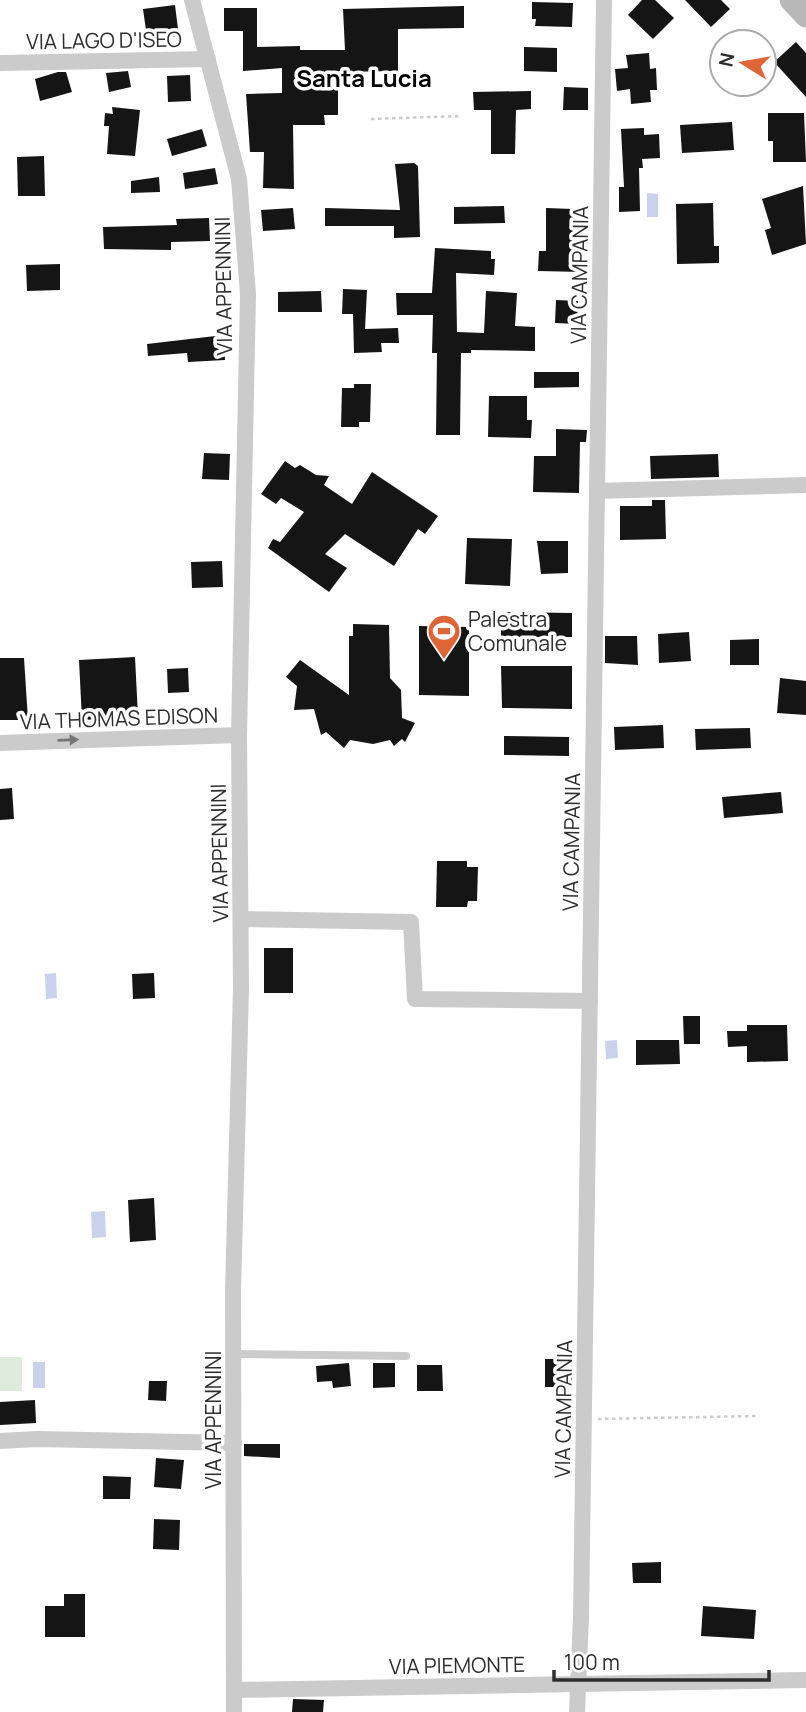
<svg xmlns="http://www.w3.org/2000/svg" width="806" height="1712" font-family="Manrope,sans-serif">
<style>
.green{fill:#dfebdd}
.water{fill:#c9d2ea}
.building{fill:#151515}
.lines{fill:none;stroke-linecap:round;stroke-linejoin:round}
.path{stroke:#cbcbcb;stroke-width:2.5;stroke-dasharray:3.5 3.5;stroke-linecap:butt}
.lane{stroke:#cbcbcb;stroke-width:8}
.street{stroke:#cbcbcb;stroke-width:16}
.secondary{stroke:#b8b8b8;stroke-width:23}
.oneway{fill:#757575}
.labels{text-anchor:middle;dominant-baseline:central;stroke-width:7;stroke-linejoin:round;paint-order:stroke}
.street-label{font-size:21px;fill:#2e2e2e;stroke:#fff}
.poi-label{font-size:21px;fill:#2e2e2e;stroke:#fff;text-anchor:start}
.quarter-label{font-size:24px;font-weight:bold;fill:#000;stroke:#fff}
</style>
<rect width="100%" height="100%" fill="#fff"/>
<!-- green -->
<rect class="green" x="0" y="1357" width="22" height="34"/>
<!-- water -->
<g class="water">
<polygon points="647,193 658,194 658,217 647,217"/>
<polygon points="56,973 57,998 46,999 45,974"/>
<polygon points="617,1040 618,1058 606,1059 605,1041"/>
<polygon points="105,1211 106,1237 92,1238 91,1212"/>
<rect x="33" y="1362" width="12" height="26"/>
</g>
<!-- building -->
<g class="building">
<polygon points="642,0 655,0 674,18 653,39 628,15"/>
<polygon points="685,0 721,0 730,9 711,27"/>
<polygon points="532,2 573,3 572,27 535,26 536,19 532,19"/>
<polygon points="175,5 179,37 147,37 143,9"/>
<polygon points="464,6 464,28 398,29 398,71 338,72 338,115 324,115 325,125 293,125 294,189 263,188 264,152 250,152 246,94 282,93 282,68 243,71 243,31 224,31 224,8 257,8 257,47 300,46 300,50 345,50 343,9"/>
<polygon points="796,42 806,53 806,97 774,62"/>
<polygon points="524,47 557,48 557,72 524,71"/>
<polygon points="649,53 650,69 656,68 657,90 650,90 651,102 631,104 630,89 617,91 615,69 628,68 626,55"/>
<polygon points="128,71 131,87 109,92 106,73"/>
<polygon points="58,72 66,72 72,92 40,101 35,79"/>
<polygon points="190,75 191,101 168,102 167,76"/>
<polygon points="564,87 588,88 588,110 563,110"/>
<polygon points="531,91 531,109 516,110 515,154 491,154 491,110 474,110 473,92"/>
<polygon points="112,107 140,110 135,156 107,154 109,126 104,126 105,113 113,114"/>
<polygon points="768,113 804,113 806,162 773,162 773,141 768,141"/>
<polygon points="732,122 734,150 682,153 680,125"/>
<polygon points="644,128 644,135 659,134 660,158 642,159 643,168 639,168 640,211 619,212 619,187 624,187 621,129"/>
<polygon points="202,129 207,146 172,156 167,139"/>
<polygon points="44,156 45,196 18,196 17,157"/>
<polygon points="414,163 418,166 420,237 394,238 394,226 325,226 325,208 400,210 395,164"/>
<polygon points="215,168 218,184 185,189 183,173"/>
<polygon points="159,177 160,192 131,193 131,181"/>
<polygon points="803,186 806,244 772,255 765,230 771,228 762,199"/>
<polygon points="713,203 714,246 719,246 719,263 677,264 676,204"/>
<polygon points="504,206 505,223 454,224 454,207"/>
<polygon points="293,208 295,229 263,231 261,210"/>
<polygon points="546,208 573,209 573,218 580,218 583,272 538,271 539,251 546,251"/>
<polygon points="209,218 210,241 171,242 171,250 104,249 103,227 177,225 176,219"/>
<polygon points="435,248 491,251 491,259 495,259 494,275 456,273 457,332 484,333 486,291 517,293 515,326 535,327 535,351 471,350 471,353 461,353 460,435 436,435 437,353 432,353 433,315 397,315 396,293 432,293"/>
<polygon points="60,264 60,290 27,291 26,265"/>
<polygon points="343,289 367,290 365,329 398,328 399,343 381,343 382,352 354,353 353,314 342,314"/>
<polygon points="321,291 322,312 278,312 278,292"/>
<polygon points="556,300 578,301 577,324 555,323"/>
<polygon points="224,335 225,360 188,362 187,353 148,356 147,344"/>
<polygon points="534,372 579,372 579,387 534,388"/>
<polygon points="354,384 371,384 370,422 359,422 359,427 341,427 342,388 354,388"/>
<polygon points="489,396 527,396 527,420 532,420 531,438 488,437"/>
<polygon points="556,429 587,430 586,442 580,442 579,493 533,492 534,456 556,456"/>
<polygon points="204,453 230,454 229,480 202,479"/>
<polygon points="718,454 719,477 651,479 650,456"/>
<polygon points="285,461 295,468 300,465 316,475 329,476 324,485 352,504 372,472 438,516 425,534 418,529 394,566 345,534 325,554 347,568 329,592 268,548 273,539 280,542 304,512 281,498 276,504 261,494"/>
<polygon points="652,500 665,500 666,539 620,540 620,506 652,506"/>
<polygon points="467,538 512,539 510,586 465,584"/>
<polygon points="537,541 568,541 568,573 541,574"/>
<polygon points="222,561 223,587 192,588 191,562"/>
<polygon points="501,612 572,613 572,637 501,637"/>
<polygon points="353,624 389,625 390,678 401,690 402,718 415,723 405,742 402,739 394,746 390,740 373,744 350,740 344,748 326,732 321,735 314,709 294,710 297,686 286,677 300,660 349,695 349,636 353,636"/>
<polygon points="419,626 469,627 469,696 419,695"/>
<polygon points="689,632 691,661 659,663 658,634"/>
<polygon points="605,636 637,636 638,665 605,663"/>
<polygon points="759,639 759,665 730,665 730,640"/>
<polygon points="135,657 138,717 82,720 79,660"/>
<polygon points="0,658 24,658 28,720 0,720"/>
<polygon points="501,666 572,666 572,709 502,708"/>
<polygon points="188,668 189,692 168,693 167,669"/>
<polygon points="780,678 806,681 806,715 777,713"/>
<polygon points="663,725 664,748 615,750 614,727"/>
<polygon points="750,728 751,748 696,750 695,729"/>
<polygon points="504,736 569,737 569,756 504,755"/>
<polygon points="12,788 14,819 0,820 0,789"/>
<polygon points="781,792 783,813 724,818 722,797"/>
<polygon points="437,861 467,861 467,867 478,867 477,901 468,901 467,907 436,907"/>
<rect x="264" y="948" width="29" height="45"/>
<polygon points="154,973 155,998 133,999 132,974"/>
<polygon points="683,1016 700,1016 700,1044 684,1044"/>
<polygon points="747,1025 787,1025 788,1061 747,1062 747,1046 728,1047 727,1031 747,1031"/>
<polygon points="636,1040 679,1040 680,1064 636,1065"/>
<polygon points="154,1198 156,1240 130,1242 128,1200"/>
<rect x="545" y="1359" width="27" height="28"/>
<polygon points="349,1363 351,1386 333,1388 332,1381 317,1382 316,1366"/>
<polygon points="373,1363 395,1363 395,1387 373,1388"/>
<polygon points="417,1365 442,1365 443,1391 417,1391"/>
<polygon points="149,1381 167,1381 166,1401 148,1400"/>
<polygon points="35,1400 36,1423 0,1425 0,1402"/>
<polygon points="244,1444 280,1444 280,1458 244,1456"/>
<polygon points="156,1458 184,1460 181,1489 154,1487"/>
<polygon points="103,1476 131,1477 130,1499 103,1499"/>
<polygon points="154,1519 180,1520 179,1550 153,1549"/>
<polygon points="661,1562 661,1583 633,1583 632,1563"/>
<polygon points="64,1594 85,1594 85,1637 45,1637 45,1606 64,1606"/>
<polygon points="703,1606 756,1610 754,1639 701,1636"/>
<polygon points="293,1699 324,1700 323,1712 292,1712"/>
</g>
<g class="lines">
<!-- path -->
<g class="path">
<polyline points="371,119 460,116"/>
<polyline points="598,1419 756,1416"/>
</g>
<!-- lane -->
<polyline class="lane" points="233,1354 406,1356"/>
<!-- street -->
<g class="street">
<polyline points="192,0 239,179 248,294 239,735 241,989 233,1292 234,1712"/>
<polyline points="0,63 208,59"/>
<polyline points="597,491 806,485"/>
<polyline points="0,743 239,735"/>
<polyline points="241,919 411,922 415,999 590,1001"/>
<polyline points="0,1441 37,1439 234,1443"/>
<polyline points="234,1690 806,1680"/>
<polyline points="577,1712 581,1617 604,0"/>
</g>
<!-- secondary -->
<polyline class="secondary" points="791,0 806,16"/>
</g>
<!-- one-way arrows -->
<defs><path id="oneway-solid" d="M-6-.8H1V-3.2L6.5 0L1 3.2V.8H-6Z" transform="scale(1.75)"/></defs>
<use class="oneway" href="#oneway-solid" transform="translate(68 740) rotate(-2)"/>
<!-- icons -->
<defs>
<symbol id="stadium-pin" viewBox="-11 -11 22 30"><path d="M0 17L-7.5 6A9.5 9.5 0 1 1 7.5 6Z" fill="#df6537" stroke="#fff"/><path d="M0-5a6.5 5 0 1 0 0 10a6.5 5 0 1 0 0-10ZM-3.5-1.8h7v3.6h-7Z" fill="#fff"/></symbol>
</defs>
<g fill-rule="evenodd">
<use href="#stadium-pin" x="425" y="612" width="38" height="52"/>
</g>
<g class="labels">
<!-- street labels -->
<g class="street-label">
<text transform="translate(104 40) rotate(-1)">VIA LAGO D'ISEO</text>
<text transform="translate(579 275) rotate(-89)">VIA CAMPANIA</text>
<text transform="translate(223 286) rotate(-91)">VIA APPENNINI</text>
<text transform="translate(119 718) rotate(-2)">VIA THOMAS EDISON</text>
<text transform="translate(571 842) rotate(-89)">VIA CAMPANIA</text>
<text transform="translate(219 853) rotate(-91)">VIA APPENNINI</text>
<text transform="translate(563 1409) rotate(-89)">VIA CAMPANIA</text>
<text transform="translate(213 1420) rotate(-90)">VIA APPENNINI</text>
<text transform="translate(457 1665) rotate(-1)">VIA PIEMONTE</text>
</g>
<!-- poi labels -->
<g class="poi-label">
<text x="468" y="619">Palestra<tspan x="468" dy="24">Comunale</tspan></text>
</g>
<!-- quarter labels -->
<g class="quarter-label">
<text x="364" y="77">Santa Lucia</text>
</g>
</g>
<!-- north arrow -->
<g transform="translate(743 63) rotate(281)"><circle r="33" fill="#ffffff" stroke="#ababab" stroke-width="2"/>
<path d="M0-5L12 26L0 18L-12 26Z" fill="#df6537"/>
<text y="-10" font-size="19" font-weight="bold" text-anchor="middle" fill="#2e2e2e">N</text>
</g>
<!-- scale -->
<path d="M554 1670v10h215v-10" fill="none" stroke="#2e2e2e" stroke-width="3.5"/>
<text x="564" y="1670" font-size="21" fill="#2e2e2e" stroke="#ffffff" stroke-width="5" paint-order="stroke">100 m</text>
</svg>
